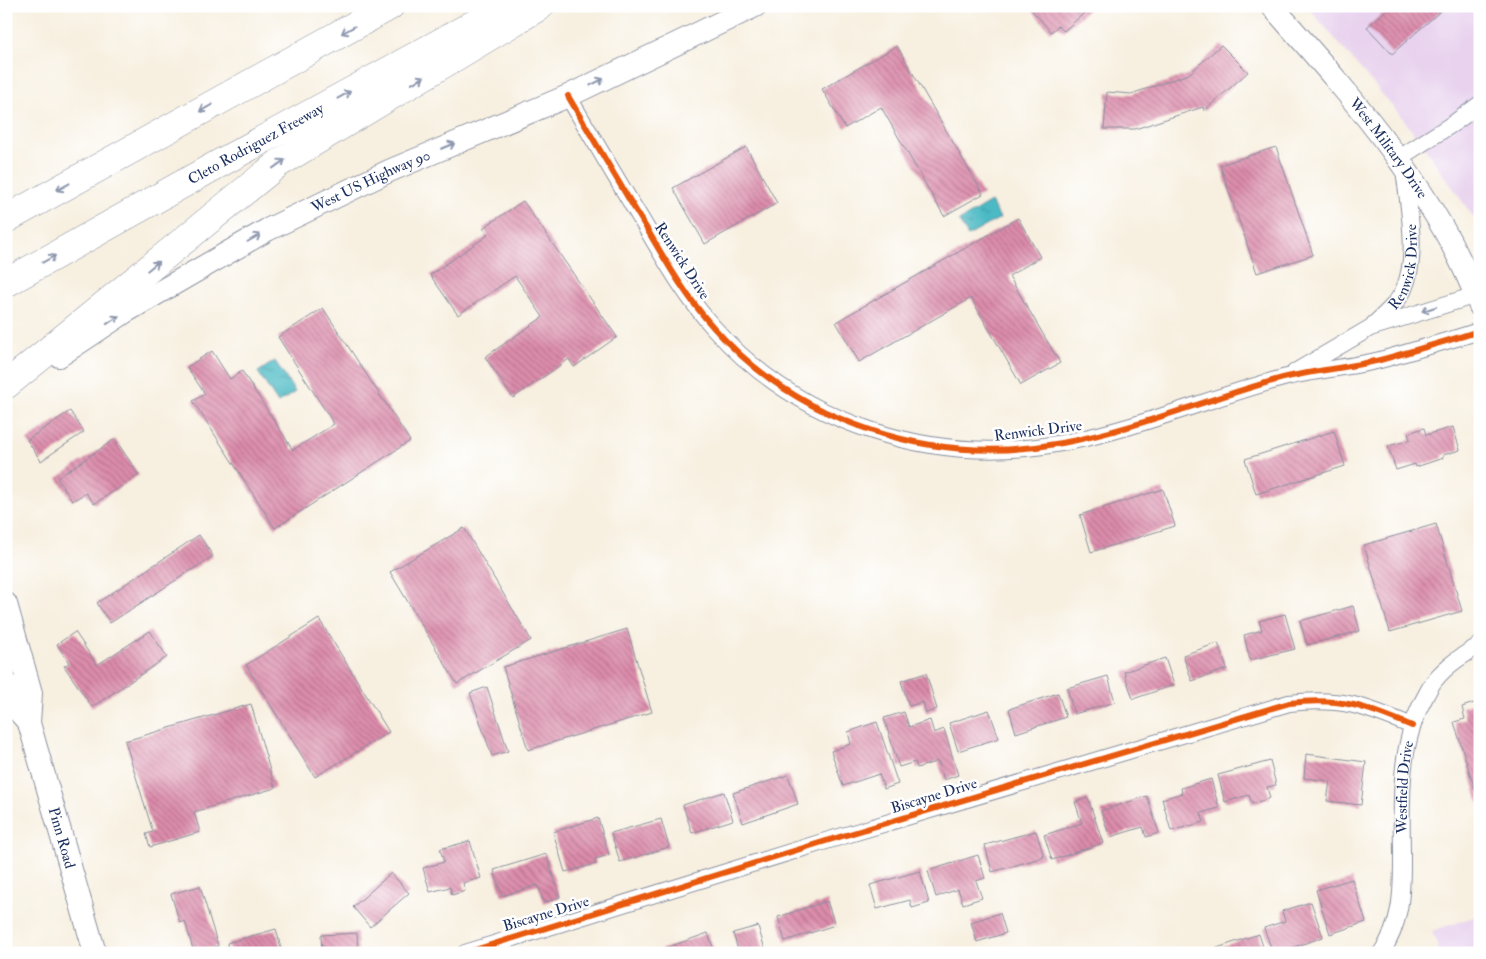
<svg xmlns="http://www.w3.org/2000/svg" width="1486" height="959" font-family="'IM FELL Double Pica',serif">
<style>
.built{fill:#e8d2ee}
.water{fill:url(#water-ripples);stroke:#347491}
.building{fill:url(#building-back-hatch)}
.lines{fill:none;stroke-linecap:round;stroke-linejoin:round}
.street-casing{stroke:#898f9e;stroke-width:18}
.secondary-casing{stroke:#898f9e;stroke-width:24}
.highway-casing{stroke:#898f9e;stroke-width:29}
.street{stroke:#fff;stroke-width:16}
.secondary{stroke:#fff;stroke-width:22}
.highway{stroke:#fff;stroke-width:28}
.cycleway-casing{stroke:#fff;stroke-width:9}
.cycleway{stroke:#e8590c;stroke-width:6}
.oneway{stroke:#8d97ae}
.labels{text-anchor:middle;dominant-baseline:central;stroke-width:5;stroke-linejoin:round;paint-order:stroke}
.street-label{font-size:15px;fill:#1b2f5e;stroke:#fff}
</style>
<defs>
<pattern id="water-ripples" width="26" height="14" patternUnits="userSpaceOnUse" patternTransform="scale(1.25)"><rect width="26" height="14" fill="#4cbac4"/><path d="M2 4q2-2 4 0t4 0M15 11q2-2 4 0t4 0" fill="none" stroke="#3e98a2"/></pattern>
<pattern id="building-back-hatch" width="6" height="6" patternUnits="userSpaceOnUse" patternTransform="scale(1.25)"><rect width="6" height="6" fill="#dd8cab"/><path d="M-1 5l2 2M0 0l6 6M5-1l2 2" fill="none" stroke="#b2738e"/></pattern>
</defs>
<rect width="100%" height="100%" fill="#fff"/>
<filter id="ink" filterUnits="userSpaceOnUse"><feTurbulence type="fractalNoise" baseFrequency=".02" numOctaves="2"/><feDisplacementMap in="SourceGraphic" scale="10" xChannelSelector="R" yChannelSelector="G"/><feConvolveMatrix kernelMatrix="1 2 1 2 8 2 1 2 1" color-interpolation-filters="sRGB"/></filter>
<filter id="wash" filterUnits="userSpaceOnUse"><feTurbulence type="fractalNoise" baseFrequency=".0096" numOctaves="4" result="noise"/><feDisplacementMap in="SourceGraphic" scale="20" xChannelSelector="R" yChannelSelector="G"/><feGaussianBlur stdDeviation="1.12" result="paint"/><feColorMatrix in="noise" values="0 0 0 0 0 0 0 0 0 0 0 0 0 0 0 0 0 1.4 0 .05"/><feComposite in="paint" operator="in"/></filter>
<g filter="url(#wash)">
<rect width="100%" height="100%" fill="#f7efdf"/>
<!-- built -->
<g class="built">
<polygon points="1307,6 1480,6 1480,226 1405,121"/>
<polygon points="1480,915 1480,953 1440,953 1432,931"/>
</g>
<!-- water -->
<g class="water">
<polygon points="991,202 1000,218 968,236 959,221"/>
<polygon points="275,361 295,392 278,403 258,372"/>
</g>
<g id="blocks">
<!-- building -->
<g class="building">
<polygon points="1028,6 1092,6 1064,31 1058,26 1051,32"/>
<polygon points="1391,6 1446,6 1392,54 1367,27"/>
<polygon points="1221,45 1248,72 1204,111 1203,107 1135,129 1104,129 1107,92 1131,94 1189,74"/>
<polygon points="897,46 983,194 944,216 881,107 845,128 822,89"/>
<polygon points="746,147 777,203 705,244 673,188"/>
<polygon points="1276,147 1313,255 1257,273 1220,165"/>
<polygon points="523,201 617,337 574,367 569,359 513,398 485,357 543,317 515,276 458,315 430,275 488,235 483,228"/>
<polygon points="1018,218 1040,257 1009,276 1060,363 1021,385 971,298 859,362 836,322"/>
<polygon points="323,308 410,441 275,528 193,401 205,394 187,367 212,351 230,379 242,371 293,450 334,424 278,337"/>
<polygon points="70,411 84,432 41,461 27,440"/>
<polygon points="1453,427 1460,450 1443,455 1443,458 1416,467 1415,464 1396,470 1388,446 1410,440 1408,433 1424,428 1426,435"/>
<polygon points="1334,431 1345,466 1256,494 1245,459"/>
<polygon points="115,439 139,475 94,504 86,493 72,501 57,478"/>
<polygon points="1163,489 1175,526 1091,552 1080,515"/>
<polygon points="1436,524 1462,611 1390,632 1364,545"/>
<polygon points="464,528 531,640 457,684 390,572"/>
<polygon points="199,535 213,556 110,623 97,603"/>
<polygon points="1353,606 1360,631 1307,645 1300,621"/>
<polygon points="1285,614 1295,649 1250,660 1244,635 1262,630 1259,621"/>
<polygon points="319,619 389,732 315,777 246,665"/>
<polygon points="627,629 652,712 528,750 503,667"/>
<polygon points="150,631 167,657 92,707 64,666 69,663 57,644 75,632 97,665"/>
<polygon points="1218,643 1227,669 1192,681 1183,655"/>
<polygon points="1165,658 1174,685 1133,699 1124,672"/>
<polygon points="926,673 937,709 926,713 923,702 909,706 901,681"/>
<polygon points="1108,676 1115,702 1074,714 1067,688"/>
<polygon points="487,687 508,751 492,756 470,693"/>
<polygon points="1058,693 1066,717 1016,733 1009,709"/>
<polygon points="1480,701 1480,803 1479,803 1454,722 1465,719 1462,707"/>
<polygon points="251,704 275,788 194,812 200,832 150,847 146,834 153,832 125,741"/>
<polygon points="989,710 999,738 958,751 949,723"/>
<polygon points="904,712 909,727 930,720 934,733 944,729 958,775 944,780 938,761 917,768 915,762 899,767 884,718"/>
<polygon points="877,722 898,784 884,789 879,774 843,786 831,751 851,744 848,732"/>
<polygon points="1306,754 1366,762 1361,805 1327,801 1330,781 1304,778"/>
<polygon points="1270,761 1276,785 1267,787 1270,798 1252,804 1249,795 1225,802 1218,775"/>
<polygon points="788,775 798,804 743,823 733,793"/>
<polygon points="1211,779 1219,808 1201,813 1204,822 1171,831 1162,799 1182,793 1181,788"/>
<polygon points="724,792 733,820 692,833 683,805"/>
<polygon points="1147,796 1159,833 1146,837 1143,827 1110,837 1101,811"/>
<polygon points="1088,798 1103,843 1052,860 1044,835 1082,823 1075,802"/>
<polygon points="598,818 609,855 595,859 596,864 565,872 553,832"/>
<polygon points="661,819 669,847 620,862 611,833"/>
<polygon points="1036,831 1044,857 992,872 985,845"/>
<polygon points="470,841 481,878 463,883 465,891 452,895 450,887 430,892 423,868 444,862 440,849"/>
<polygon points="546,854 560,897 544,903 538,885 502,896 494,870"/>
<polygon points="978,855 985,878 976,881 982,898 963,904 958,889 936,897 928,871"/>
<polygon points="920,871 929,903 912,908 910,900 877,909 870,885"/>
<polygon points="391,873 409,893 370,927 353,907"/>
<polygon points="1352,879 1366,922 1330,934 1316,890"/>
<polygon points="200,886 218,946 194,953 185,921 180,923 171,894"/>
<polygon points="827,901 835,925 785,941 778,917"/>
<polygon points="1311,902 1323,937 1277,953 1273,953 1264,928 1285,921 1282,911"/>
<polygon points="1000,913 1006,933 977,942 971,922"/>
<polygon points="758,926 766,953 739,953 733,933"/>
<polygon points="276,929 282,952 230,953 227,943"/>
<polygon points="357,933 358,953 322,953 321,935"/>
<polygon points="708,933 715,953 661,953 660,950"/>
<polygon points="1259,934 1265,953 1206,953 1205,952"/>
</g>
</g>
</g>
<g filter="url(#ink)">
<use href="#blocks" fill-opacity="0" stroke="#898f9e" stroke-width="1"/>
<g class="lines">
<defs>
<g id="street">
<path d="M568 96C592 137 616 178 641 219 663 256 684 295 714 328 800 425 935 467 1062 443 1137 429 1209 398 1283 378 1314 370 1348 368 1380 360 1413 351 1446 341 1480 331"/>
<polyline points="1399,158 1454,123 1480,104"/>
<path id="s1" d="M1374 324C1385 314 1398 303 1404 289 1419 255 1408 205 1404 169"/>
<polyline points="1295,372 1370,328 1476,295"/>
<path d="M465 953 826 841 1289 703C1341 697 1365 706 1412 726"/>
<path id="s2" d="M1381 953C1401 924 1402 895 1402 861 1402 805 1397 747 1425 697 1428 691 1431 685 1435 680 1447 665 1463 655 1480 645"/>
</g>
<g id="secondary">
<path id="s3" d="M1272 6C1351 96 1437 192 1480 306"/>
<path id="s4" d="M59 356 125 312 267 230 389 171 568 96 755 6"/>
<path id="s5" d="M6 604 31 693 29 723 95 953"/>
<polyline points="6,683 12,704 29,723"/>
</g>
<g id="highway">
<polyline points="6,219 390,6"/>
<path id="s6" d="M6 283 222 162 507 6"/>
<polyline points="6,385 279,163 540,6"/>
</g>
</defs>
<!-- street casing -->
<use href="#street" class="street-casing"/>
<!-- secondary casing -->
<use href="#secondary" class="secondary-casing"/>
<!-- highway casing -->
<use href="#highway" class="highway-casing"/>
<!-- street -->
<use href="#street" class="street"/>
<!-- secondary -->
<use href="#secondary" class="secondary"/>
<!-- highway -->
<use href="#highway" class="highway"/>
<defs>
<g id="cycleway">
<path d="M568 96C592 137 616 178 641 219 663 256 684 295 714 328 800 425 935 467 1062 443 1137 429 1209 398 1283 378 1314 370 1348 368 1380 360 1413 351 1446 341 1480 331"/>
<path d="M465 953 826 841 1289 703C1341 697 1365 706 1412 726"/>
</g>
</defs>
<!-- cycleway casing -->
<use href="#cycleway" class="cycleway-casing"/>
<!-- cycleway -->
<use href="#cycleway" class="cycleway"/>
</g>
<!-- one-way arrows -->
<defs><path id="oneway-shaft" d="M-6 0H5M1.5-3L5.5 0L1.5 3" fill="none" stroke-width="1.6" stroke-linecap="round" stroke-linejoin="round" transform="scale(1.25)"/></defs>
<g class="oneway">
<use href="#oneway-shaft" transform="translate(348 30) rotate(151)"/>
<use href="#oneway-shaft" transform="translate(418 80) rotate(-31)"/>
<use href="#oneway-shaft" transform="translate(597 82) rotate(-26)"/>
<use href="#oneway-shaft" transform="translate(344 95) rotate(-29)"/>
<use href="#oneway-shaft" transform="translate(206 108) rotate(151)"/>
<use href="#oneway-shaft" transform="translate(448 146) rotate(-23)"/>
<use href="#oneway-shaft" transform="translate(279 164) rotate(-36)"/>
<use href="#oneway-shaft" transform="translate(63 187) rotate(151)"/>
<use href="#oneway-shaft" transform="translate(254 238) rotate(-30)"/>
<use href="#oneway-shaft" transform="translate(49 259) rotate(-29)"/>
<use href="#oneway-shaft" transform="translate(153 266) rotate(-39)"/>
<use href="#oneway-shaft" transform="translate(1429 309) rotate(162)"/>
<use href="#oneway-shaft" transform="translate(113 320) rotate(-34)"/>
</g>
</g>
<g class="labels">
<!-- street labels -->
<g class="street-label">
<text stroke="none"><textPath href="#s6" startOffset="286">Cleto Rodriguez Freeway</textPath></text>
<text stroke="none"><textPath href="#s3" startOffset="184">West Military Drive</textPath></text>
<text stroke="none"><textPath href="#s4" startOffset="358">West US Highway 90</textPath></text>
<text transform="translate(682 261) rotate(57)">Renwick Drive</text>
<text stroke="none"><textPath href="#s1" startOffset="68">Renwick Drive</textPath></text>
<text transform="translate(1038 431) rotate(-7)">Renwick Drive</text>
<text stroke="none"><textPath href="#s2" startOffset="170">Westfield Drive</textPath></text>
<text transform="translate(934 796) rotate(-17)">Biscayne Drive</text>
<text stroke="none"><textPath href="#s5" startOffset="242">Pinn Road</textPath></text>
<text transform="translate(546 914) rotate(-17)">Biscayne Drive</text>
</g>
</g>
<!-- margin -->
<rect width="1486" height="959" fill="none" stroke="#fff" stroke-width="25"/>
</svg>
